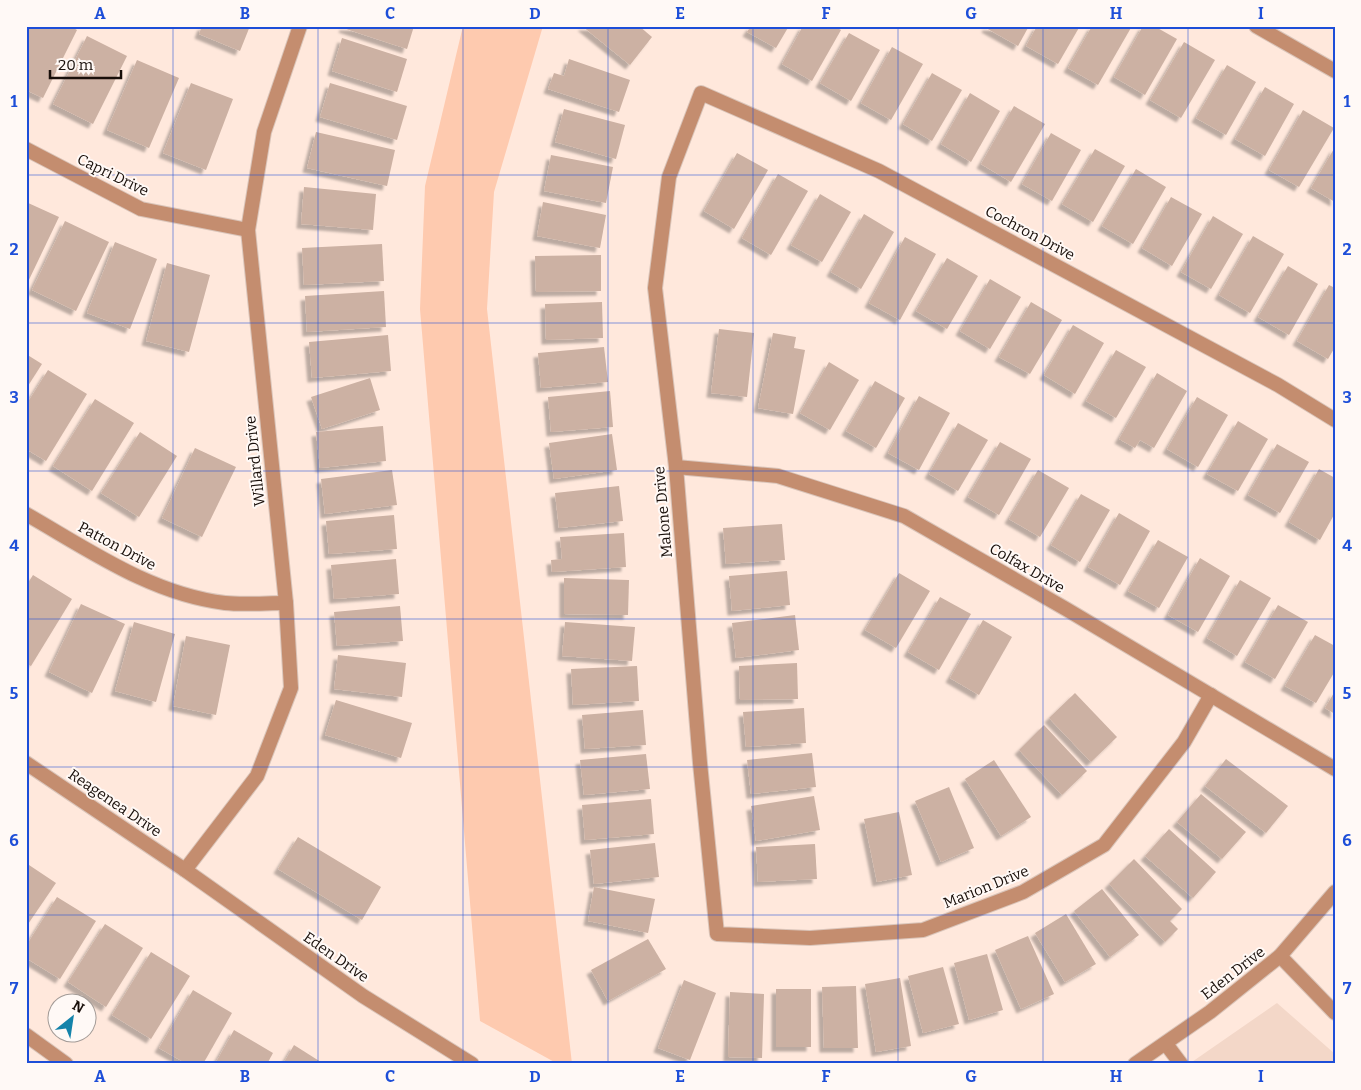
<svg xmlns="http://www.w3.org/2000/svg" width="1361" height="1090" font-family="Bitter,serif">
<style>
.built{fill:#f3d7c8}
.green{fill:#fecaaf}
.building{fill:#ccb1a3;filter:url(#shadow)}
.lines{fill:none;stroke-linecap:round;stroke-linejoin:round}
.service-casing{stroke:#dac5ba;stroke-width:16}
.minor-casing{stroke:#dac5ba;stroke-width:16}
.tertiary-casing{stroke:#dac5ba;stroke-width:16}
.service{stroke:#c48d6f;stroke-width:14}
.minor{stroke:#c48d6f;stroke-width:14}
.tertiary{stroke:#c48d6f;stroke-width:14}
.grid{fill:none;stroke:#1d4ed8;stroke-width:1;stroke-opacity:0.55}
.labels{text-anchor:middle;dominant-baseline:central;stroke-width:4;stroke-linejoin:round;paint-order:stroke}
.street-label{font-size:15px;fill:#180e09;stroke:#fff9f6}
.neatline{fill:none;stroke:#1d4ed8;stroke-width:2}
.grid-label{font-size:16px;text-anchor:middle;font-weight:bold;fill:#1d4ed8}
</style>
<defs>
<filter id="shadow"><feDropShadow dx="-4.5" dy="4.5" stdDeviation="1" flood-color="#0004"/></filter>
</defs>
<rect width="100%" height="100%" fill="#ffe8dc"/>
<!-- built -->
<polygon class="built" points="1277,1003 1335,1054 1335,1064 1189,1064"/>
<!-- green -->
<polygon class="green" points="463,26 543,26 494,192 487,309 572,1064 558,1064 480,1021 420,309 425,186"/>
<!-- building -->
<g class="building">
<polygon points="28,26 70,26 77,30 43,98 26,90 26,30"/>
<polygon points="202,26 250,26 240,51 199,34"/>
<polygon points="344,26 414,26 407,49 343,28"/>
<polygon points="582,26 639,26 652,37 630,65"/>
<polygon points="751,26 789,26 776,48 747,32"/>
<polygon points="803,26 834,26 841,30 812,81 782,64"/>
<polygon points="987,26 1029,26 1018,46 986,28"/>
<polygon points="1037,26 1080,26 1058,64 1026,46"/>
<polygon points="1092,26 1132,26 1098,85 1068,68"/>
<polygon points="1143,26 1154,26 1177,39 1145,95 1114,77"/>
<polygon points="849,33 880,50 851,101 820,83"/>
<polygon points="87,36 127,56 93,124 53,104"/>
<polygon points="342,38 407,59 397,92 332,71"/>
<polygon points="1184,42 1215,60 1181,118 1150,100"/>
<polygon points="892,47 923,64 891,120 861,103"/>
<polygon points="569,59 630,80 619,112 548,89 554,73 564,76"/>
<polygon points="137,60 179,78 149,148 107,130"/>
<polygon points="1227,65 1256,82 1226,135 1196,118"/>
<polygon points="932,73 962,90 932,141 903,124"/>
<polygon points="191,83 233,99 206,170 163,153"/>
<polygon points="330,83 407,106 397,140 320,117"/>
<polygon points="1265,87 1294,104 1265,156 1235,139"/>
<polygon points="970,93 1000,111 971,162 941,144"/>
<polygon points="1014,106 1045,124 1011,182 981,164"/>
<polygon points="564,109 625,125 616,159 555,142"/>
<polygon points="1303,110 1334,128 1299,187 1269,170"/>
<polygon points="316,132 395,150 387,186 307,168"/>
<polygon points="1051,133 1081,150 1052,201 1022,184"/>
<polygon points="1335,147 1335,202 1311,188"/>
<polygon points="1095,149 1125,166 1093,222 1062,204"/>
<polygon points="737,153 768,170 734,229 704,211"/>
<polygon points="551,155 613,167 606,203 544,191"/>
<polygon points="1136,169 1166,187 1133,244 1102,226"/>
<polygon points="778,174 808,191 771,255 742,238"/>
<polygon points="304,187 376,194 373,230 301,224"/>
<polygon points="820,194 851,212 822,262 791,245"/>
<polygon points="1171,197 1202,214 1172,266 1142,248"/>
<polygon points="26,202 59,217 26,286"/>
<polygon points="543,202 606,215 600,248 537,236"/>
<polygon points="864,214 894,232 861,289 831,272"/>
<polygon points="1213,216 1243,234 1211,289 1181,272"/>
<polygon points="65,221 109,242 76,311 32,290"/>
<polygon points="1253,236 1284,254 1250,313 1219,295"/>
<polygon points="905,237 936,254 900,320 869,303"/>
<polygon points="115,242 157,259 130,329 87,313"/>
<polygon points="382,244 384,281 304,285 302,248"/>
<polygon points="601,255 601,291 536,292 535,256"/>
<polygon points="947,258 978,276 947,329 916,311"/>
<polygon points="167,263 210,275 189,352 146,341"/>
<polygon points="1288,266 1318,284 1289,335 1258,317"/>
<polygon points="990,279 1021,297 990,349 960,331"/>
<polygon points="1329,285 1335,288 1335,347 1328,359 1297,341"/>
<polygon points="384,291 386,327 307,332 305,296"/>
<polygon points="602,302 603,338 546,340 545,304"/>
<polygon points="1031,302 1062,320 1030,374 999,357"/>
<polygon points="1073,325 1104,343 1075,394 1044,375"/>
<polygon points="719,329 754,333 747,397 711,393"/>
<polygon points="773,333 796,337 794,348 805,350 793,414 758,408"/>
<polygon points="388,335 391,371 312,378 309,342"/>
<polygon points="604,347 608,382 541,388 538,353"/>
<polygon points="1116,350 1146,367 1116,418 1086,401"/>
<polygon points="26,354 42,364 26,389"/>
<polygon points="829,362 859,380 830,430 800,413"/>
<polygon points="48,370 87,394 46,461 26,449 26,405"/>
<polygon points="1157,373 1187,391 1154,448 1140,440 1135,448 1119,439"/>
<polygon points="370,378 380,410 322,429 311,397"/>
<polygon points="875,381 905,398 876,448 846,431"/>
<polygon points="610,391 613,427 551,432 548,397"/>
<polygon points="919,396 950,413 919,470 888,453"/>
<polygon points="1197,397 1228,415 1198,467 1167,449"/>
<polygon points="95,399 134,423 92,491 53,466"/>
<polygon points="1238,421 1268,439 1238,491 1207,474"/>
<polygon points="958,423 988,440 958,491 929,474"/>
<polygon points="383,426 386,461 320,468 316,432"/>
<polygon points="140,432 177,456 139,517 101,493"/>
<polygon points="612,434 617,470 554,479 549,443"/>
<polygon points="1000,442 1031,459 999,515 968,497"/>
<polygon points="1277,444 1309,462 1280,513 1248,495"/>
<polygon points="195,448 236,467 202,537 162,518"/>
<polygon points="1319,469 1335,478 1335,513 1320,540 1289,522"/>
<polygon points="392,470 397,505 325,514 321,479"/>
<polygon points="1038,470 1069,488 1040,537 1009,519"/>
<polygon points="619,486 623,521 559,528 555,493"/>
<polygon points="1081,494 1110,510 1080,562 1051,545"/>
<polygon points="1119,513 1150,531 1120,585 1088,567"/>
<polygon points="394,515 397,549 329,554 326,521"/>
<polygon points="782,524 785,560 726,564 723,528"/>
<polygon points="624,533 626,567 552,572 551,560 562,559 560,537"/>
<polygon points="1158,540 1188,557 1159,608 1128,591"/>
<polygon points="1200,558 1230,576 1198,632 1168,615"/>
<polygon points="396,559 399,594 334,599 331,565"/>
<polygon points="787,571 790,605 732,611 729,576"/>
<polygon points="899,573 930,591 896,648 865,630"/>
<polygon points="33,575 72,599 31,666 26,664 26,586"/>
<polygon points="564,578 629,580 628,615 564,614"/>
<polygon points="1240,580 1271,598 1237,656 1207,638"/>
<polygon points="940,597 971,614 939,670 908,652"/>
<polygon points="81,604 125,624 92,693 49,672"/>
<polygon points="1278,605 1308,622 1275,679 1245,662"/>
<polygon points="400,606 403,641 337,646 334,612"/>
<polygon points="795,615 799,650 736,658 732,623"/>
<polygon points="983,620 1012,637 979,695 950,678"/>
<polygon points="134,622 175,634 156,702 115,691"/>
<polygon points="565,622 635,627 632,661 562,656"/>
<polygon points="1315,635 1335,646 1335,671 1316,703 1285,686"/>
<polygon points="186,636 230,645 216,715 173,706"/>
<polygon points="338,655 406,663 402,697 334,689"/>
<polygon points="797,663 798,699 740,700 739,666"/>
<polygon points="637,666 639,701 573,705 571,669"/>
<polygon points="1335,691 1335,714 1325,708"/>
<polygon points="1075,693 1117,737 1091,762 1049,718"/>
<polygon points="336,700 412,723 401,758 325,735"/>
<polygon points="804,708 806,743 746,747 743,712"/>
<polygon points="643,710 646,745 585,749 582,715"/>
<polygon points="1044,725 1087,771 1062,795 1019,750"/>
<polygon points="812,753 816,787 751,794 747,760"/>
<polygon points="646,754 650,789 584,795 580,760"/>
<polygon points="1226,759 1288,806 1266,833 1205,786"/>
<polygon points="994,760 1031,817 1001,836 965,779"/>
<polygon points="949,787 974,848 941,862 915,801"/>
<polygon points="1201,794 1246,832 1222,859 1177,822"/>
<polygon points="814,796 820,830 756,841 751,806"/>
<polygon points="651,799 654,834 585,840 582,805"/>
<polygon points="899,812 912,875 877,882 864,819"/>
<polygon points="1169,829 1216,872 1193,898 1145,856"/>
<polygon points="298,837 381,887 362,920 278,869"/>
<polygon points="655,843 659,877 594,884 590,850"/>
<polygon points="815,844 817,879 758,882 756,847"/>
<polygon points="1134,859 1182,909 1170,921 1178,929 1165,942 1109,884"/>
<polygon points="26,863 56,883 26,927"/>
<polygon points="594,887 655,899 648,933 588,921"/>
<polygon points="1102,889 1139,935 1110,957 1074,911"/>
<polygon points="57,897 96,921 60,979 26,958 26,946"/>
<polygon points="1066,914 1096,964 1065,982 1035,933"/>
<polygon points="105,924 143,948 106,1007 68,982"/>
<polygon points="1028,936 1054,994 1021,1009 995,950"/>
<polygon points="648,939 666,969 608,1001 591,970"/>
<polygon points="151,952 190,976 151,1039 112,1015"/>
<polygon points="987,954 1003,1010 969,1020 954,963"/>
<polygon points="943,967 959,1024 923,1033 908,976"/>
<polygon points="900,978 911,1046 876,1052 865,984"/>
<polygon points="684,980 716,993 690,1060 658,1048"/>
<polygon points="856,986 858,1048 824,1048 822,987"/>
<rect x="776" y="989" width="35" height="58"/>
<polygon points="193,990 232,1013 203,1064 187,1064 159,1048"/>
<polygon points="730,992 764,994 762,1058 728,1057"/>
<polygon points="234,1030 273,1053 267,1064 215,1064"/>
<polygon points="294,1045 324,1064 283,1064"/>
</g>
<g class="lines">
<defs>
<polyline id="service" points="1166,1044 1181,1064"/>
<g id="minor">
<polyline points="1256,26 1335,71"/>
<polyline points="26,149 141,209 248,230"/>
<polyline points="676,467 778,476 904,516 1066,609 1335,769"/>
<path d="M26 514C89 550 151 594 225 603 244 605 266 603 286 603"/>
<polyline points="1211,695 1184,742 1104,845 1023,892 923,930 810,938 717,934 700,763 676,467 655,288 669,177 701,93 879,171 1278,385 1335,420"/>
<polyline points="185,870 257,776 291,688 286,603 248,230 264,132 300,26"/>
<polyline points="26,1035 66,1064"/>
</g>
<g id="tertiary">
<polyline points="26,763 185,870 363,996 472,1064"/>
<polyline points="1280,956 1335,1013"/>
<polyline points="1135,1064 1210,1012 1280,956 1335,892"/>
</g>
</defs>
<!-- service casing -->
<use href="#service" class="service-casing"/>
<!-- minor casing -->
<use href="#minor" class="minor-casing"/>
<!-- tertiary casing -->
<use href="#tertiary" class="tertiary-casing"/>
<!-- service -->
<use href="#service" class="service"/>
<!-- minor -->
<use href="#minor" class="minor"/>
<!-- tertiary -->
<use href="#tertiary" class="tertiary"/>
</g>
<!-- grid -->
<path class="grid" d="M173 26V1064M318 26V1064M463 26V1064M608 26V1064M753 26V1064M898 26V1064M1043 26V1064M1188 26V1064M26 175H1335M26 323H1335M26 471H1335M26 619H1335M26 767H1335M26 915H1335"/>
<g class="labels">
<!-- street labels -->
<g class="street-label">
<text transform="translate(113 175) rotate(26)">Capri Drive</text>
<text transform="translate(1030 233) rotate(28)">Cochron Drive</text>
<text transform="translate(255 461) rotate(-96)">Willard Drive</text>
<text transform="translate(663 512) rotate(-95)">Malone Drive</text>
<text transform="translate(117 546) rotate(28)">Patton Drive</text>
<text transform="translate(1027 568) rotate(30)">Colfax Drive</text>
<text transform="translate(115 803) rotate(34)">Reagenea Drive</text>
<text transform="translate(986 887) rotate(-22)">Marion Drive</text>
<text transform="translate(336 957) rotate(35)">Eden Drive</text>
<text transform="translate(1233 973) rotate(-38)">Eden Drive</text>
</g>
</g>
<!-- border -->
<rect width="1361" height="1090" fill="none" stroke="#fff9f6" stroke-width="55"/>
<!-- north arrow -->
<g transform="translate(72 1018) rotate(30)"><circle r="24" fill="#fff9f6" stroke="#a39b97"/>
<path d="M0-4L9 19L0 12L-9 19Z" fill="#1483aa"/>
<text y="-8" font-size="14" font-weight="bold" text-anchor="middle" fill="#180e09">N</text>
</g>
<!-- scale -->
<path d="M50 70v8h71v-8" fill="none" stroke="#180e09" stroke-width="2.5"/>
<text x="58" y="70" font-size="15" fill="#180e09" stroke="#fff9f6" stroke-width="4" paint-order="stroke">20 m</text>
<rect x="28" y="28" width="1306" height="1034" class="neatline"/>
<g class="grid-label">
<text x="100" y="19">A</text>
<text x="245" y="19">B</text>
<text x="390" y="19">C</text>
<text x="535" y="19">D</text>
<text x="680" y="19">E</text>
<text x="826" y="19">F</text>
<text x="971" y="19">G</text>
<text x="1116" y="19">H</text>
<text x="1261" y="19">I</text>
<text x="14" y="107">1</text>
<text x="1347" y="107">1</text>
<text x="14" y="255">2</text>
<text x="1347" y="255">2</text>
<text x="14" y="403">3</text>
<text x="1347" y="403">3</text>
<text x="14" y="551">4</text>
<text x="1347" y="551">4</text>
<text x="14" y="699">5</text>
<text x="1347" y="699">5</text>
<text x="14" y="846">6</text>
<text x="1347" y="846">6</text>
<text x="14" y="994">7</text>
<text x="1347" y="994">7</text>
<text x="100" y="1082">A</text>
<text x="245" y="1082">B</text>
<text x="390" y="1082">C</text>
<text x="535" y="1082">D</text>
<text x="680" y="1082">E</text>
<text x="826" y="1082">F</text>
<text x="971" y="1082">G</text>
<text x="1116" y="1082">H</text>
<text x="1261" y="1082">I</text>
</g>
</svg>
